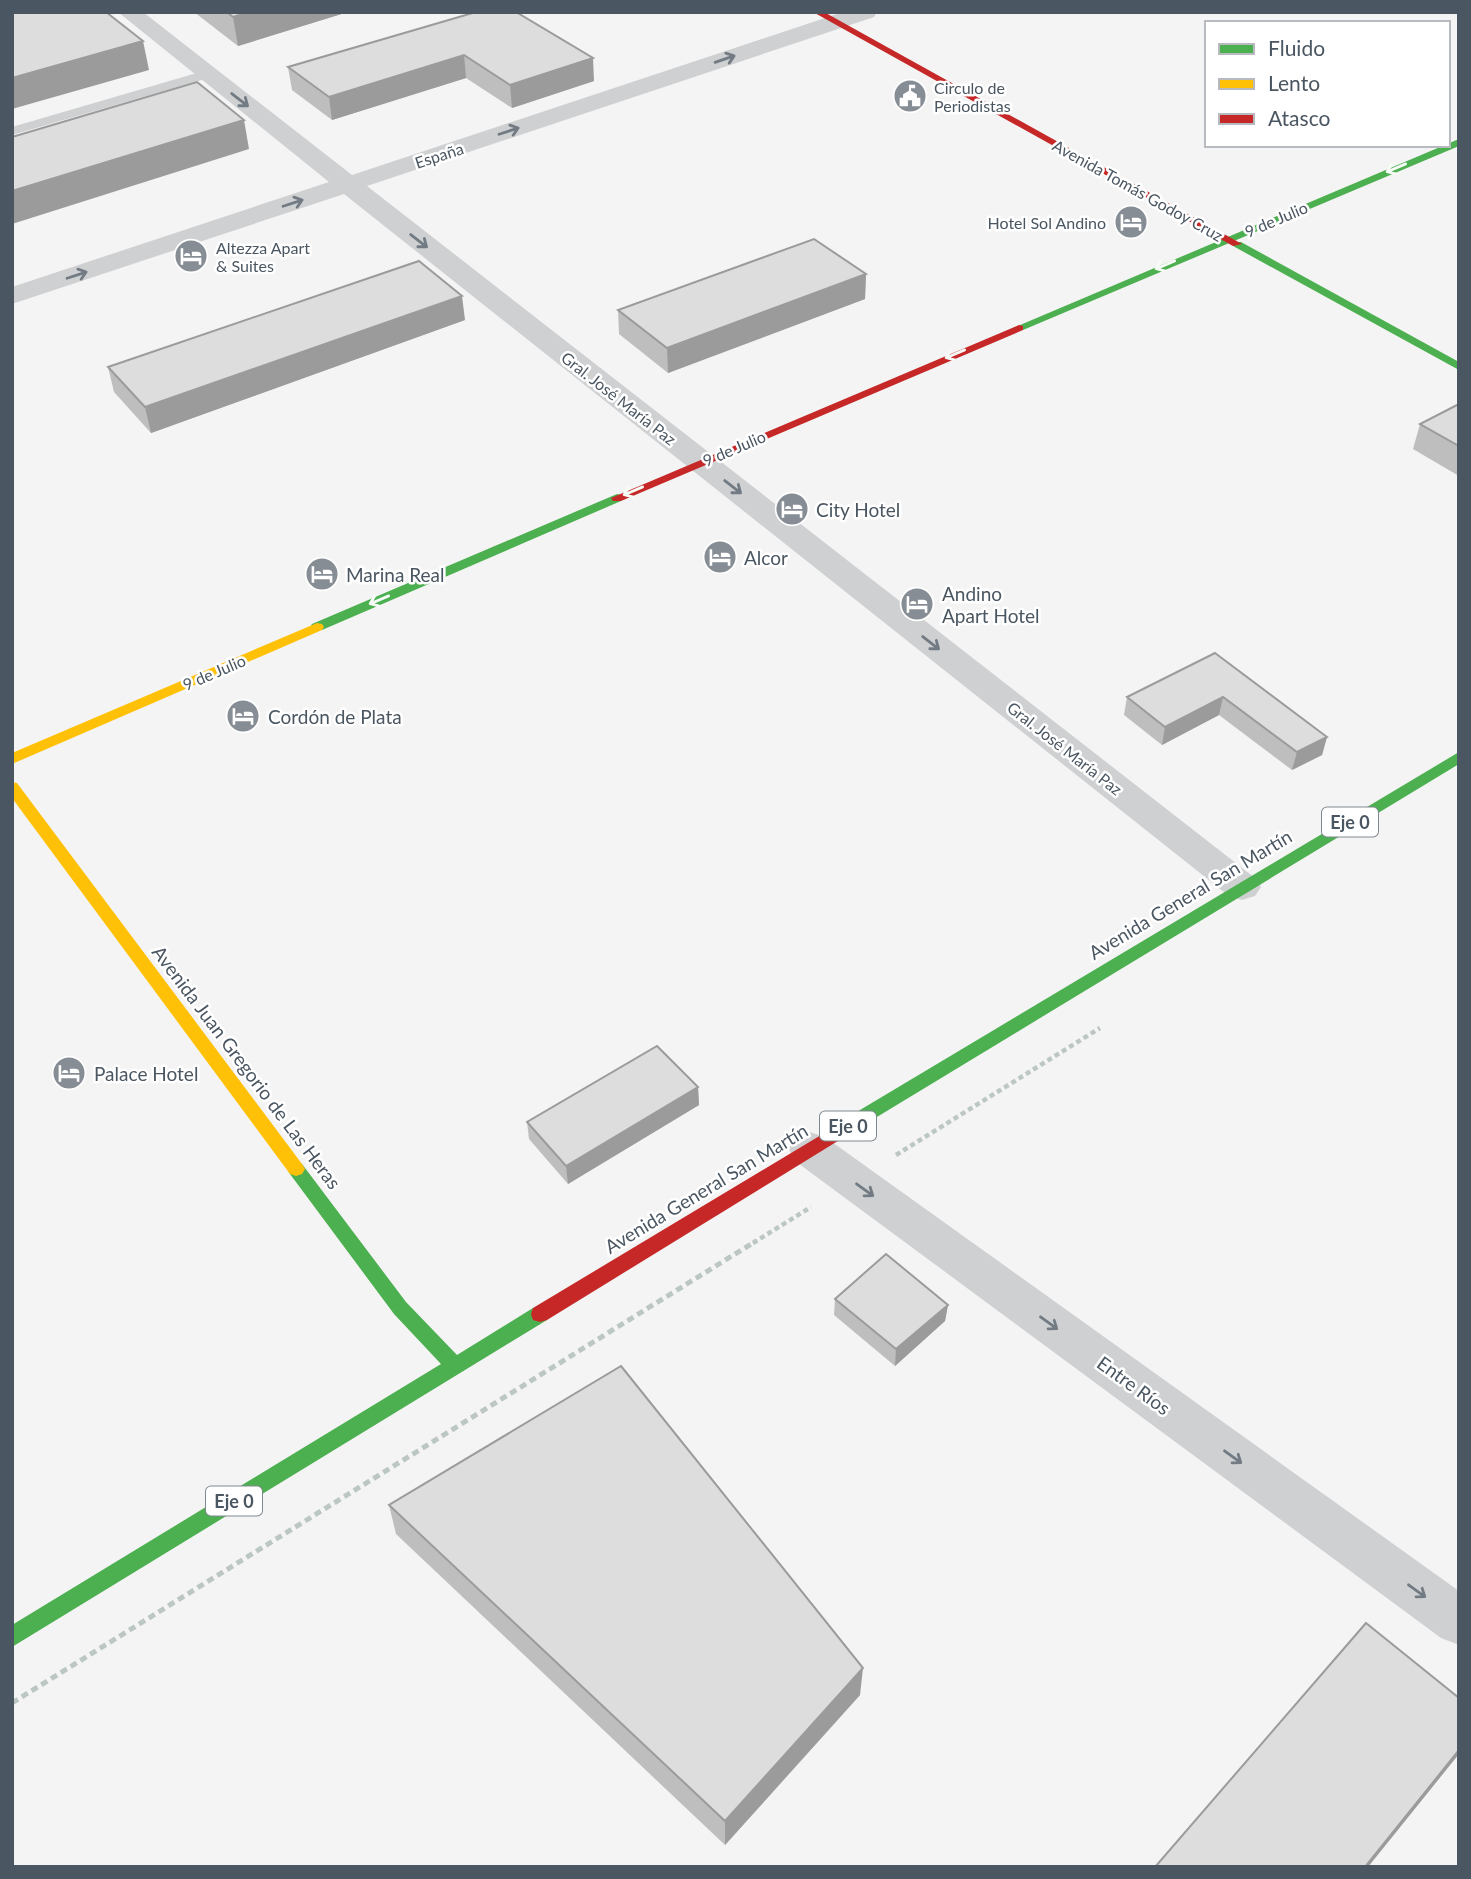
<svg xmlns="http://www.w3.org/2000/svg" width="1471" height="1879" font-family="Lato,sans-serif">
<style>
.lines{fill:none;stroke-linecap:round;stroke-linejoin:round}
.path-far1{stroke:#bcc7c4;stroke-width:4.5;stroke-dasharray:5 3.5;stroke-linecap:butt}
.path{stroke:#bcc7c4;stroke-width:5;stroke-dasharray:7 4.5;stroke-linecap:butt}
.lane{fill:#ced0d2;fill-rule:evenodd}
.street{fill:#ced0d2;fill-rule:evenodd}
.fast{fill:#4caf50;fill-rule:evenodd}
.slow{fill:#ffc107;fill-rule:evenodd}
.jam{fill:#c62828;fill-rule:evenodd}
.wall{fill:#bebebf}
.shaded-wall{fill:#9b9b9b}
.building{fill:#ddddde;stroke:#9b9b9b;stroke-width:2}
.oneway{stroke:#727b83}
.oneway2{stroke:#f6fbf6}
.labels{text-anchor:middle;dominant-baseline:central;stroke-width:5;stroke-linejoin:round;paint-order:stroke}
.far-poi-label{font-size:16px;fill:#4a5661;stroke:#fff;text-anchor:start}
.far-street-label{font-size:16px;fill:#4a5661;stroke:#fff}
.shield{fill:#fff;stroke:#808990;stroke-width:2}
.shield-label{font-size:18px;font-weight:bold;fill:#4a5661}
.poi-label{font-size:19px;fill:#4a5661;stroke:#fff;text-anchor:start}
.street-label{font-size:19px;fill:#4a5661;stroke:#fff}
</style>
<rect width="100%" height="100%" fill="#f4f4f4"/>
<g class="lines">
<!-- path-far1 -->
<g class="path-far1">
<polyline points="896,1155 1100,1028"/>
<polyline points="753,1243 811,1207"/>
</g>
<!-- path -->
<polyline class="path" points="12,1703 756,1241"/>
<!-- lane -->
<polygon class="lane" points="207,70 212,71 212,77 12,135 12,127"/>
<!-- street -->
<g class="street">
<polygon points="118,12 143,12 352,175 843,12 877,12 874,17 367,186 1255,878 1261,887 1255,896 1242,900 1229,896 344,194 12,304 12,287 329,182"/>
<polygon points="810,1132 825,1137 1459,1591 1459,1645 1441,1638 795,1161 789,1149 795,1137"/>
</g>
<!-- fast -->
<g class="fast">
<polygon points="1459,139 1459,146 1023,330 1013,328"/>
<polygon points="1233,242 1241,242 1459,362 1459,370 1233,246"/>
<polygon points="617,494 621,495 621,501 322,630 312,630 310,627 312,624"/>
<polygon points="1459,752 1459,764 867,1123 855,1123 852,1118 855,1113"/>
<polygon points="296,1162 302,1164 406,1302 457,1355 533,1308 540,1306 547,1308 549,1314 547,1320 12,1647 12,1625 441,1364 394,1314 290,1174 287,1169 290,1164"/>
</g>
<!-- slow -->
<g class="slow">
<polygon points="317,623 322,624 324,627 322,630 12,764 12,753"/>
<polygon points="12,782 17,783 302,1164 305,1169 302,1174 296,1176 290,1174 12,798"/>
</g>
<!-- jam -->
<g class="jam">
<polygon points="813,12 824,12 1242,244 1233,246"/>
<polygon points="1019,325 1023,326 1023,330 621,501 613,501 611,498"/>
<polygon points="861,1111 867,1113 870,1118 867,1123 547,1320 540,1322 533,1320 531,1314 533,1308"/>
</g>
</g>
<!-- wall -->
<g class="wall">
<polygon points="194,12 348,12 238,46"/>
<polygon points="476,12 594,81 512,108 466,78 332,120 292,90 288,67"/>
<polygon points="866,274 865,299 668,373 619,334 618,310"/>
<polygon points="465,320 151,433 114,392 108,367"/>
<polygon points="1459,404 1459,476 1413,449 1420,424"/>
<polygon points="1215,653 1327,737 1322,755 1292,770 1219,715 1162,745 1124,715 1127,697"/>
<polygon points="698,1087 699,1105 568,1184 529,1139 527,1122"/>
<polygon points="835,1299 948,1305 945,1321 895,1366 834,1315"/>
<polygon points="389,1505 860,1695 725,1845 396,1534"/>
</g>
<!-- shaded-wall -->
<g class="shaded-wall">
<polygon points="249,12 348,12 238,46 233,17"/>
<polygon points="143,41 149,70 12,109 12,78"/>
<polygon points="464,55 466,78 332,120 329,97"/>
<polygon points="593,58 594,81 512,108 510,85"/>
<polygon points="244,120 249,149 12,224 12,191"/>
<polygon points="866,274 865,299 668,373 667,348"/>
<polygon points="462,296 465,320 151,433 145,407"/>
<polygon points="1223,697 1219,715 1162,745 1165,727"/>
<polygon points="1327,737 1322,755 1292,770 1297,752"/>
<polygon points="698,1087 699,1105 568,1184 566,1166"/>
<polygon points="948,1305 945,1321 895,1366 896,1349"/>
<polygon points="863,1668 860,1695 725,1845 725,1821"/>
<polygon points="1459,1750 1459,1754 1368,1867 1365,1867"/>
</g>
<!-- building -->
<g class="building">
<polygon points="12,12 106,12 143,41 12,78"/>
<polygon points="227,12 249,12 233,17"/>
<polygon points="476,12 516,12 593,58 510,85 464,55 329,97 288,67"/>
<polygon points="197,82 244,120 12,191 12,137"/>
<polygon points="814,239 866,274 667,348 618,310"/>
<polygon points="419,261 462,296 145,407 108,367"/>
<polygon points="1459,404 1459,446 1420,424"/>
<polygon points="1215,653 1327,737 1297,752 1223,697 1165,727 1127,697"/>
<polygon points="657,1046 698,1087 566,1166 527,1122"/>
<polygon points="886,1254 948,1305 896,1349 835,1299"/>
<polygon points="621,1366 863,1668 725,1821 389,1505"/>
<polygon points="1366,1623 1459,1698 1459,1750 1365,1867 1155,1867"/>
</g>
<!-- one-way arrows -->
<defs><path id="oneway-shaft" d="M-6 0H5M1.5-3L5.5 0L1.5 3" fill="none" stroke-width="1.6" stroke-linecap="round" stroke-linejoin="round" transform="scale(1.75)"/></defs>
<g class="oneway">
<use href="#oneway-shaft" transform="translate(725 59) rotate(-19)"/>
<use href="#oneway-shaft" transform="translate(240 100) rotate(38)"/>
<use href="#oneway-shaft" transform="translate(509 131) rotate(-18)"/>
<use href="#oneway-shaft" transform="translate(293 203) rotate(-18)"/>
<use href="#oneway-shaft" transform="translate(419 241) rotate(38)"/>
<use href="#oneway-shaft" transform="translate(77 275) rotate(-18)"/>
<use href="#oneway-shaft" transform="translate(733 487) rotate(38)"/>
<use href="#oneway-shaft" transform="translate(931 643) rotate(38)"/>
<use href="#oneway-shaft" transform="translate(865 1190) rotate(36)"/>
<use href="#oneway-shaft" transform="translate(1049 1323) rotate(36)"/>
<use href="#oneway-shaft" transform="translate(1233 1457) rotate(36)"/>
<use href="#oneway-shaft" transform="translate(1417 1591) rotate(36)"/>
</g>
<g class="oneway2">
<use href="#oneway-shaft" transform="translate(1396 168) rotate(157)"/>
<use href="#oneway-shaft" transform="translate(1165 265) rotate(157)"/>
<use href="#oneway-shaft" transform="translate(955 354) rotate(157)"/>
<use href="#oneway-shaft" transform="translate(633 491) rotate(157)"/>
<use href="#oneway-shaft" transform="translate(379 600) rotate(157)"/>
</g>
<!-- icons -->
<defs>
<symbol id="civic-disc" viewBox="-11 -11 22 22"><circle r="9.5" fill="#868d94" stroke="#fff"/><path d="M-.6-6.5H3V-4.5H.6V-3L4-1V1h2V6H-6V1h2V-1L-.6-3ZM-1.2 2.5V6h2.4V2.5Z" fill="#fff"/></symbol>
<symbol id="hotel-disc" viewBox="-11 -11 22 22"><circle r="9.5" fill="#868d94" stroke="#fff"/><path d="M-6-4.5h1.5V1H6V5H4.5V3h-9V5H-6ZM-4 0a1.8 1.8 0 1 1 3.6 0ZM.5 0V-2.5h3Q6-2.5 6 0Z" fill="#fff"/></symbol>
</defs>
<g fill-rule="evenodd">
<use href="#civic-disc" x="891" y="77" width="38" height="38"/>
<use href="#hotel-disc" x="1112" y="203" width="38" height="38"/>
<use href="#hotel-disc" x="172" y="237" width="38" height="38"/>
<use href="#hotel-disc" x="773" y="490" width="38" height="38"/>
<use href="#hotel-disc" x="701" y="538" width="38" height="38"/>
<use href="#hotel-disc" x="303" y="555" width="38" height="38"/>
<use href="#hotel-disc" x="898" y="585" width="38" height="38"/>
<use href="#hotel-disc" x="224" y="697" width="38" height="38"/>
<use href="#hotel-disc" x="50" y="1054" width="38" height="38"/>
</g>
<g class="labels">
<!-- far-poi labels -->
<g class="far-poi-label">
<text x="934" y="87">Circulo de<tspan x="934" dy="18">Periodistas</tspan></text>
<text x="1106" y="222" text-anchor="end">Hotel Sol Andino</text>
<text x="216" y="247">Altezza Apart<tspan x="216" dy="18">&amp; Suites</tspan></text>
</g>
<!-- far-street labels -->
<g class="far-street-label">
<text transform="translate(439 155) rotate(-18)">España</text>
<text transform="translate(1138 190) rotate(29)">Avenida Tomás Godoy Cruz</text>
<text transform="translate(1276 219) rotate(-23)">9 de Julio</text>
<text transform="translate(619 398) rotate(38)">Gral. José María Paz</text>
<text transform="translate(734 448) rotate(-23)">9 de Julio</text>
<text transform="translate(214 672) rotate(-23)">9 de Julio</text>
<text transform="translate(1065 748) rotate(38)">Gral. José María Paz</text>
</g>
<!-- shield labels -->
<g class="shield">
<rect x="1322" y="807.5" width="56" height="29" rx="5"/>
<rect x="820" y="1111.5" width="56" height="29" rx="5"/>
<rect x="206" y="1486.5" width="56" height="29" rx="5"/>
</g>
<g class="shield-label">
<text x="1350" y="822">Eje 0</text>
<text x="848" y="1126">Eje 0</text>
<text x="234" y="1501">Eje 0</text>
</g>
<!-- poi labels -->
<g class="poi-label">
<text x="816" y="509">City Hotel</text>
<text x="744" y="557">Alcor</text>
<text x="346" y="574">Marina Real</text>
<text x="942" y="593">Andino<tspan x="942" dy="22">Apart Hotel</tspan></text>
<text x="268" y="716">Cordón de Plata</text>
<text x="94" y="1073">Palace Hotel</text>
</g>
<!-- street labels -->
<g class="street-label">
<text transform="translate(1190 894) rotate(-31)">Avenida General San Martín</text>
<text transform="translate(247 1067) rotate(53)">Avenida Juan Gregorio de Las Heras</text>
<text transform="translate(706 1188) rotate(-31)">Avenida General San Martín</text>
<text transform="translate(1134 1385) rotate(36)">Entre Ríos</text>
</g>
</g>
<!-- border -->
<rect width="1471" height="1879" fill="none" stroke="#4a5661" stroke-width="28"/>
<!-- legend -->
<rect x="1205" y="21" width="245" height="126" fill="#ffffff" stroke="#b7bbc0" stroke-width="2"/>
<rect x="1219" y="44" width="35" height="10" fill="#4caf50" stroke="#b7bbc0" stroke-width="2"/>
<text x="1268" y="56" font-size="21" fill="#4a5661">Fluido</text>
<rect x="1219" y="79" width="35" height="10" fill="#ffc107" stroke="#b7bbc0" stroke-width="2"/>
<text x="1268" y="91" font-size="21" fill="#4a5661">Lento</text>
<rect x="1219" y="114" width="35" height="10" fill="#c62828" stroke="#b7bbc0" stroke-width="2"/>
<text x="1268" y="126" font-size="21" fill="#4a5661">Atasco</text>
</svg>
